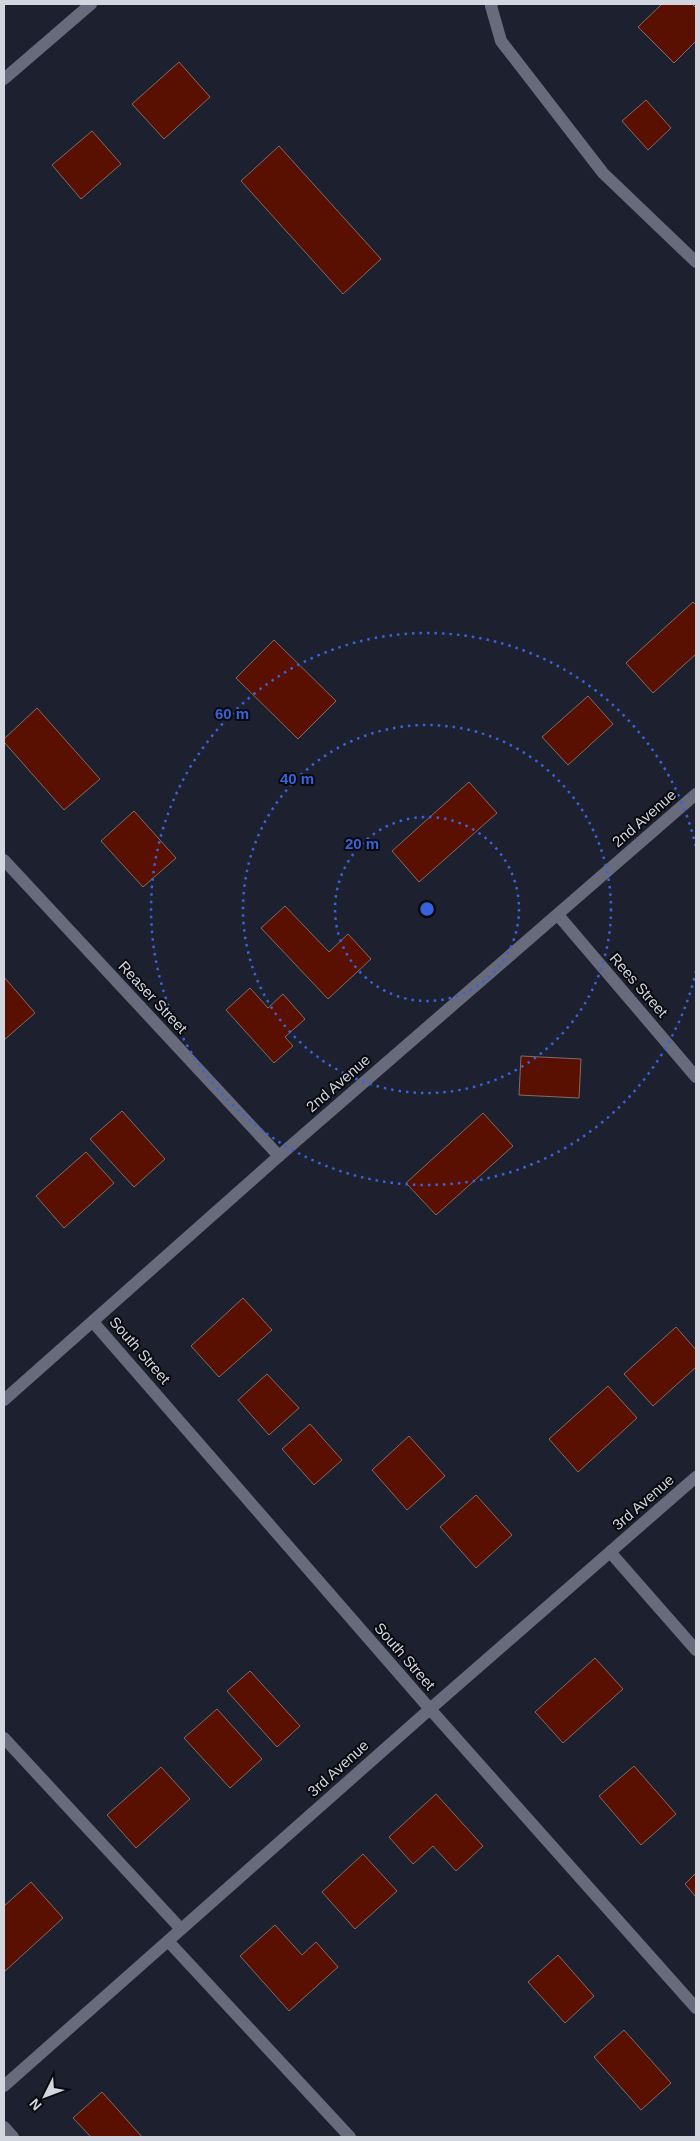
<svg xmlns="http://www.w3.org/2000/svg" width="700" height="2141" font-family="Helvetica,sans-serif">
<style>
.building{fill:#5a1000;stroke:#816c67}
.lines{fill:none;stroke-linecap:round;stroke-linejoin:round}
.minor{stroke:#676b7c;stroke-width:12}
.ring{fill:none;stroke:#3862d9;stroke-width:2.5;stroke-dasharray:2.5 5}
.labels{text-anchor:middle;dominant-baseline:central;stroke-width:4;stroke-linejoin:round;paint-order:stroke}
.street-label{font-size:15px;fill:#d3d5df;stroke:#090a10}
.centre{fill:#3862d9;stroke:#090a10;stroke-width:2.5}
.ring-label{font-size:15px;text-anchor:middle;font-weight:bold;fill:#3862d9;stroke:#090a10;stroke-width:4;stroke-linejoin:round;paint-order:stroke}
</style>
<rect width="100%" height="100%" fill="#1d202e"/>
<!-- building -->
<g class="building">
<polygon points="662,4 692,4 696,8 696,41 674,63 638,27"/>
<polygon points="179,62 210,97 164,139 132,104"/>
<polygon points="646,100 671,128 648,150 622,121"/>
<polygon points="92,131 121,164 81,199 52,165"/>
<polygon points="279,146 381,259 343,294 241,181"/>
<polygon points="693,602 696,605 696,654 653,693 626,663"/>
<polygon points="274,640 336,701 298,739 236,678"/>
<polygon points="588,696 613,724 568,765 542,737"/>
<polygon points="37,708 100,779 64,810 4,742 4,739"/>
<polygon points="469,782 497,813 419,882 392,851"/>
<polygon points="134,811 176,858 143,887 101,841"/>
<polygon points="285,906 329,952 348,934 371,959 328,999 261,928"/>
<polygon points="4,977 35,1013 4,1040"/>
<polygon points="250,988 268,1008 283,994 305,1019 285,1037 293,1046 274,1063 226,1010"/>
<polygon points="521,1056 581,1059 579,1098 519,1095"/>
<polygon points="122,1111 165,1159 134,1187 90,1139"/>
<polygon points="483,1113 513,1146 436,1215 406,1183"/>
<polygon points="86,1152 114,1183 64,1228 36,1196"/>
<polygon points="243,1298 272,1330 219,1377 191,1346"/>
<polygon points="676,1327 696,1350 696,1367 653,1406 624,1374"/>
<polygon points="267,1374 299,1408 269,1435 238,1400"/>
<polygon points="608,1386 637,1418 578,1472 549,1439"/>
<polygon points="310,1424 342,1460 314,1485 282,1449"/>
<polygon points="409,1436 445,1476 407,1510 372,1470"/>
<polygon points="476,1495 512,1535 476,1568 440,1527"/>
<polygon points="595,1658 623,1689 563,1743 535,1712"/>
<polygon points="250,1671 300,1726 277,1747 227,1691"/>
<polygon points="217,1709 262,1759 230,1788 184,1738"/>
<polygon points="634,1766 676,1814 641,1845 599,1796"/>
<polygon points="161,1767 190,1799 136,1848 107,1815"/>
<polygon points="436,1794 483,1846 456,1871 433,1846 413,1864 389,1837"/>
<polygon points="363,1854 397,1891 355,1929 322,1892"/>
<polygon points="696,1873 696,1897 685,1884"/>
<polygon points="31,1882 63,1918 4,1972 4,1906"/>
<polygon points="275,1925 302,1955 316,1942 338,1967 289,2011 240,1956"/>
<polygon points="558,1955 594,1996 565,2023 528,1982"/>
<polygon points="624,2030 671,2083 641,2110 594,2057"/>
<polygon points="102,2092 142,2137 91,2137 73,2118"/>
</g>
<g class="lines">
<!-- minor -->
<g class="minor">
<polyline points="492,4 491,6 501,41 603,173 696,262"/>
<polyline points="4,79 91,4"/>
<polyline points="4,860 279,1156"/>
<polyline points="558,915 696,1077"/>
<polyline points="93,1322 430,1709 696,2008"/>
<polyline points="4,1400 279,1156 696,794"/>
<polyline points="610,1552 696,1650"/>
<polyline points="4,1738 181,1929"/>
<polyline points="168,1941 350,2137"/>
<polyline points="4,2086 430,1709 696,1477"/>
<polyline points="4,2127 13,2137"/>
</g>
</g>
<!-- distance rings -->
<g class="ring">
<circle cx="427" cy="909" r="92"/>
<circle cx="427" cy="909" r="184"/>
<path d="M696 971A276 276 0 1 1 696 847"/>
</g>
<g class="labels">
<!-- street labels -->
<g class="street-label">
<text transform="translate(644 818) rotate(-41)">2nd Avenue</text>
<text transform="translate(639 985) rotate(49)">Rees Street</text>
<text transform="translate(153 997) rotate(47)">Reaser Street</text>
<text transform="translate(338 1083) rotate(-41)">2nd Avenue</text>
<text transform="translate(140 1350) rotate(49)">South Street</text>
<text transform="translate(643 1502) rotate(-41)">3rd Avenue</text>
<text transform="translate(405 1656) rotate(49)">South Street</text>
<text transform="translate(338 1768) rotate(-42)">3rd Avenue</text>
</g>
</g>
<circle cx="427" cy="909" r="8" class="centre"/>
<g class="ring-label">
<text x="232" y="719">60 m</text>
<text x="297" y="784">40 m</text>
<text x="362" y="849">20 m</text>
</g>
<!-- border -->
<rect width="700" height="2141" fill="none" stroke="#d3d5df" stroke-width="10"/>
<!-- north arrow -->
<g transform="translate(45 2096) rotate(228)" stroke="#090a10" stroke-width="4" paint-order="stroke">
<path d="M0-4L9 19L0 12L-9 19Z" fill="#d3d5df"/>
<text y="-8" font-size="14" font-weight="bold" text-anchor="middle" fill="#d3d5df">N</text>
</g>
</svg>
